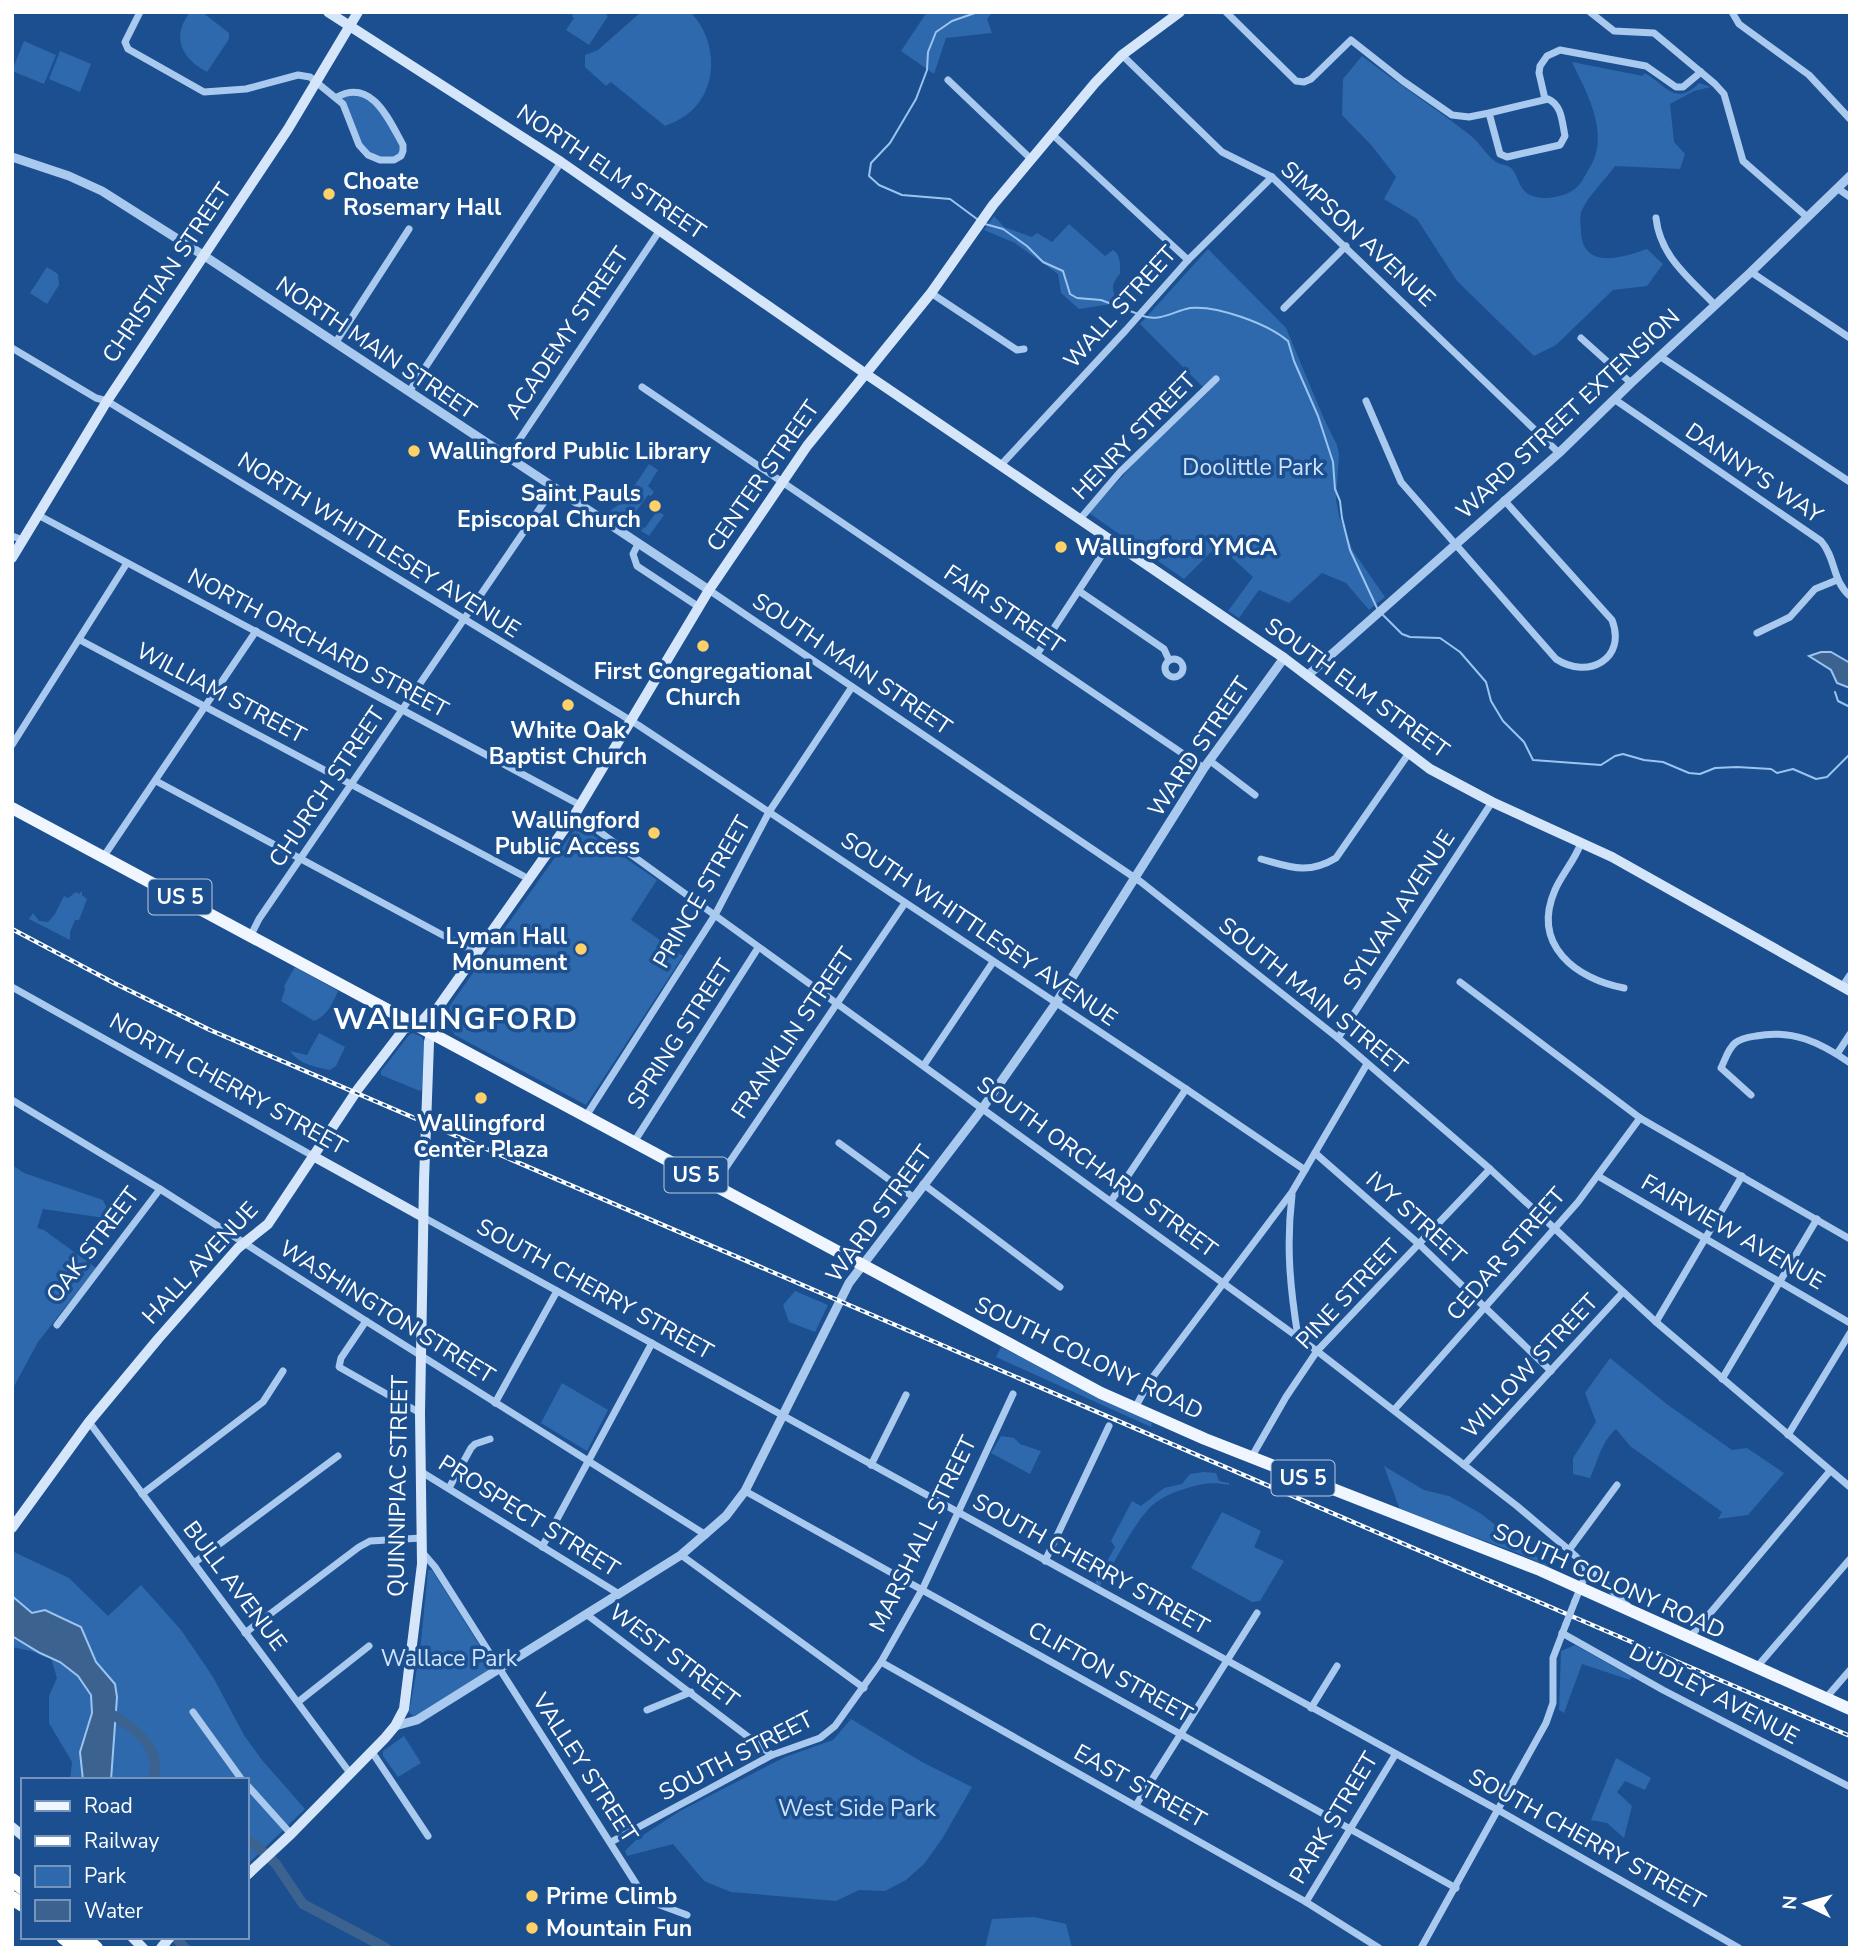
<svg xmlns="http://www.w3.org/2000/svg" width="1862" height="1960" font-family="'Nunito Sans',sans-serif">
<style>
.green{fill:#2e69ad}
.water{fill:#3c6290;stroke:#9cc4f0;stroke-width:2}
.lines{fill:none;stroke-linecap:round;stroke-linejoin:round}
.stream{stroke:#9cc4f0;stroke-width:2}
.river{stroke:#3c6290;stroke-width:10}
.minor{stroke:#a9c9ee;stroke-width:7}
.tertiary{stroke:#a9c9ee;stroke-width:9}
.secondary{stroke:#d6e6fa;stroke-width:10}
.primary{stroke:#f0f6ff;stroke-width:12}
.motorway{stroke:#fff;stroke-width:14}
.rail-casing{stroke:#fff;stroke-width:4.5}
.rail{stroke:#1b4f8f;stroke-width:2;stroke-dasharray:5;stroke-linecap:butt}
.minor-bridge{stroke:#a9c9ee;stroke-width:7}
.poi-dot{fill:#ffd166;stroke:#1b4f8f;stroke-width:2.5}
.labels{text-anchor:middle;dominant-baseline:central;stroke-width:7;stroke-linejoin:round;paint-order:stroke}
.shield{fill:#1b4f8f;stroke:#bbcadd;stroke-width:2}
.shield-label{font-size:21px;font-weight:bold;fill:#fff}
.street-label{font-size:23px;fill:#fff;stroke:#1b4f8f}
.poi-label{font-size:23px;font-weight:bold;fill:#fff;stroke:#1b4f8f;text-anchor:start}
.park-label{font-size:23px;fill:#cfe3fa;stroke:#1b4f8f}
.district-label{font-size:30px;font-weight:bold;letter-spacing:2px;fill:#fff;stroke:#1b4f8f}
</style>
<rect width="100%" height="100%" fill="#1b4f8f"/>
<!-- green -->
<g class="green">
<path d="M190 12H202L229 33V39L207 72C181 58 171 37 190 12Z"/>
<polygon points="574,12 603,12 608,16 589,45 566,30 574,18 572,16"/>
<path d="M641 12H690C718 39 720 92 685 116 679 120 672 123 665 126L611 82 606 86 585 67V55L598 50Z"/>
<polygon points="927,12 993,12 987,19 992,33 946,38 934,74 901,51"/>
<polygon points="24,41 56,55 44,84 12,71"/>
<polygon points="60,51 91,64 80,92 49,79"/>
<path d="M1362 56C1397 83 1435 108 1470 135 1480 143 1486 155 1496 162 1501 165 1506 164 1511 168 1518 175 1518 187 1528 194 1542 202 1568 197 1578 186 1582 182 1584 177 1587 172 1612 136 1588 96 1572 62L1643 76 1644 73C1665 83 1675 108 1699 83L1711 87 1694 91 1670 104 1674 142 1685 154 1680 169 1615 166C1605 180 1589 195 1582 210 1579 216 1581 226 1581 232 1583 271 1624 257 1647 249L1663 264 1647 286 1613 290 1556 345 1534 356 1457 281 1417 219 1384 199 1396 177 1372 146 1342 115 1343 79Z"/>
<polygon points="360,92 382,108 403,151 390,160 374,158 357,140 339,96"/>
<path d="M994 216 1004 227 1032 237 1037 233 1052 242 1069 224 1105 256 1113 250C1121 255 1120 265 1120 274 1110 285 1112 290 1118 303L1079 309 1061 293 1058 274 1015 243 984 230Z"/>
<polygon points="1208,249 1286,328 1324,419 1337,445 1339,454 1336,500 1339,516 1353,551 1385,597 1369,610 1346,583 1322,573 1289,603 1259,590 1239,618 1228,611 1253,577 1218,545 1184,579 1089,513 1137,460 1208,392 1140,324"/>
<polygon points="47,267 58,274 59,285 47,304 30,293"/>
<polygon points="649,464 658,470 648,486 654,492 651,496 648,495 629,521 631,523 632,521 645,528 657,511 664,515 649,536 610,511 625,500"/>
<path d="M578 825 657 880 631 920 683 956 586 1105 455 1035C448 1025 445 1016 451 1004Z"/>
<polygon points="82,891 82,895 87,899 79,920 75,920 70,932 70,940 29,919 33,913 39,921 48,922 55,914 64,896 68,898 76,892 79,894"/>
<path d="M295 967 338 991C333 1003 327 1016 314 1021L281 1001 285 990 284 986Z"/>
<path d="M319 1033 345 1047 336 1066 330 1070C315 1067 299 1064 290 1051L307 1055Z"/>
<polygon points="413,1033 422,1037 424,1041 422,1089 420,1091 381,1075 381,1071 410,1034"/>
<polygon points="12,1165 24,1173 103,1200 112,1219 43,1209 37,1228 44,1230 96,1268 38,1342 12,1390"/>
<polygon points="795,1291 828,1305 815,1332 789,1322 783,1305"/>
<polygon points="1001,1347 1152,1423 1151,1427 996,1357"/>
<path d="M1610 1358 1668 1405 1732 1450 1747 1448 1784 1473 1748 1515 1718 1519 1722 1512 1630 1446 1616 1429C1601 1442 1598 1461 1590 1478L1573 1474V1458L1596 1422 1585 1393Z"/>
<polygon points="562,1383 608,1410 587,1451 541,1423"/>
<polygon points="1001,1436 1014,1438 1020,1444 1041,1451 1030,1474 991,1453"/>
<polygon points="1384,1466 1424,1490 1449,1496 1480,1513 1551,1568 1518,1553 1400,1510"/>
<path d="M1204 1472 1216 1473 1219 1481 1229 1483V1485C1215 1482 1204 1483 1191 1487 1179 1490 1166 1495 1155 1503 1136 1518 1114 1564 1100 1586L1095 1583 1115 1547 1111 1541 1132 1501 1141 1506 1164 1488 1182 1484 1190 1474Z"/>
<polygon points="1222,1512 1261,1531 1254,1547 1284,1561 1260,1601 1252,1602 1191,1568"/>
<polygon points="12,1551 69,1578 108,1616 141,1585 181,1630 213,1677 244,1735 262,1760 305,1809 247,1865 247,1780 70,1780 72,1762 49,1723 49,1696 57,1678 51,1658 31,1651 12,1647"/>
<polygon points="428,1570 432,1570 492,1665 489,1670 414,1717 409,1712 420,1652"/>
<polygon points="1575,1645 1632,1677 1630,1680 1582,1664 1564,1713 1559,1710 1561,1651"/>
<polygon points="851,1719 922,1762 972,1787 942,1839 924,1864 906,1880 885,1891 859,1890 836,1901 731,1892 704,1881 673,1844 627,1856 625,1851 637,1839 680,1811 785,1757 833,1740"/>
<polygon points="404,1736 421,1763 398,1777 383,1756 383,1751"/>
<polygon points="1616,1758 1651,1778 1645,1790 1625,1781 1617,1792 1632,1806 1624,1838 1607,1823 1591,1820"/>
<polygon points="1034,1917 1066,1924 1072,1948 985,1948 992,1919"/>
</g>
<!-- water -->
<g class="water">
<polygon points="1821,652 1831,652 1850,663 1850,688 1837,683 1831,670 1809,656"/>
<polygon points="12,1596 32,1613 45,1610 81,1627 96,1662 115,1684 117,1697 111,1780 83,1780 80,1752 92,1713 91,1695 78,1676 60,1662 40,1653 12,1636"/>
</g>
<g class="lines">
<!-- stream -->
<g class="stream">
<polyline points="977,219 950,199 902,195 879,185 869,176 871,163 890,143 916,99 927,70 928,52 936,32 952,21 978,12"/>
<polyline points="985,224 1003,229 1027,246 1043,262 1063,271 1070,294 1077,298 1101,300 1138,314"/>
<path d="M1143 316C1160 322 1174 311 1190 308 1217 305 1268 324 1288 341L1294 361 1318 416 1333 462 1335 489 1340 501 1342 518 1350 550 1377 608"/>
<polyline points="1383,615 1402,634 1410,637 1440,638 1460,652 1486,682 1491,701 1503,721 1524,742 1533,760 1601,765 1615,756 1623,754 1644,760 1663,762 1689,773 1700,774 1715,768 1737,767 1771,769 1777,773 1793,769 1816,779 1827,777 1850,754"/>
<polyline points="1835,692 1838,701 1850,707"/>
</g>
<!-- river -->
<g class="river">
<path d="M105 1710C129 1724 166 1748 152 1780"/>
<polyline points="247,1840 258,1847 276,1864 303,1904 386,1948"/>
<polyline points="175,1937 185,1948"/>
</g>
<!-- minor -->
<g class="minor">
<path d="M140 12 125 42 128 49 204 92 246 89 298 75 310 77 343 104 359 145 368 155 380 160H394L401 156 403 151V145C389 120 372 78 337 97"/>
<path d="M1226 12 1296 81 1304 82 1311 79 1351 40 1403 81 1452 115 1469 117 1489 113 1500 154 1507 157 1560 145 1565 136C1562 122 1562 105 1548 99L1489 113"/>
<polyline points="1590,12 1614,31 1654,33 1715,84 1724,94 1743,161 1806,216"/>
<polyline points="1732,12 1739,24 1809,75 1850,119"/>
<polyline points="1122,55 1222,152 1272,177 1559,453"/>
<polyline points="948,80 1031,159"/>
<polyline points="1545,99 1539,73 1540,66 1547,56 1560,50 1646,66 1676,87 1683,87 1701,72"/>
<polyline points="1052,134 1188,260"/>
<polyline points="1837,188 1850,197"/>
<path d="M1656 218C1660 256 1689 278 1715 305"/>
<polyline points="1751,272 1850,338"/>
<polyline points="931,293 1017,350 1024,349"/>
<polyline points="1284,308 1346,246"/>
<polyline points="1581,338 1631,383"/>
<polyline points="336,342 409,229"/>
<polyline points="12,348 96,398 107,401 638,725 1186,1089 1305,1170"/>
<polyline points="1661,357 1850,482"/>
<polyline points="642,387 1204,768"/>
<polyline points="409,392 561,162"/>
<path d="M1614 399 1821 541C1836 558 1832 581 1850 596"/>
<path d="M1366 401 1401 482 1556 659C1588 680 1627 659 1612 620L1504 500"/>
<polyline points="507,458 660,230"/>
<polyline points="1000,466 1126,330 1188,260 1272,177"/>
<polyline points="38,515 580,805"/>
<polyline points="1080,519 1120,472 1216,379"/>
<polyline points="12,536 23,540"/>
<polyline points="638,544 633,554 637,566 699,607"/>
<polyline points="709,590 1141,882 1338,1038 1490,1169 1656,1322 1850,1487"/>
<polyline points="1079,591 1164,649 1169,660"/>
<polyline points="1757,633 1790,617 1815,589 1837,580"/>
<polyline points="80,640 529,879"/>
<polyline points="1037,654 1111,541"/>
<circle cx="1174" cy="668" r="9"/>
<polyline points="12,745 127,563"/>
<polyline points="1209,760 1255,795"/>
<polyline points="156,781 476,953"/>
<polyline points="575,814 1317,1351 1517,1506 1569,1550 1628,1606"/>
<path d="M1581 843C1575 860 1562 874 1555 890 1531 945 1576 979 1624 988"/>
<polyline points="104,856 256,631"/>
<path d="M1261 859C1290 867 1308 875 1336 858L1409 753"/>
<polyline points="251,935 259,919 553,489"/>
<polyline points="1460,982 1640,1118 1850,1239"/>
<polyline points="12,987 313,1156"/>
<polyline points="1842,987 1850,975"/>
<polyline points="1338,1038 1492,802"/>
<polyline points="1837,1054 1850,1034"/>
<polyline points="924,1065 993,962"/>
<path d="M1751 1095 1721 1068C1725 1060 1728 1049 1735 1043 1741 1038 1749 1037 1756 1036 1792 1029 1820 1042 1850 1063"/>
<polyline points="12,1100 160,1189 366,1321 706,1535"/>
<polyline points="586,1116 715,915 769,812 852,687"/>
<polyline points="634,1142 758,948"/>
<polyline points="839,1143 913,1197"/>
<polyline points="1315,1153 1420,1245 1551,1371"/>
<polyline points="1598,1176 1850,1323"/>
<polyline points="923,1184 1060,1287"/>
<polyline points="714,1185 905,903"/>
<path d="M1292 1195C1286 1246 1290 1287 1298 1337"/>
<polyline points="1111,1201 1186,1089"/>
<polyline points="423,1217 1498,1810 1739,1948"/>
<polyline points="366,1321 341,1358 339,1367 420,1413"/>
<polyline points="1656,1322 1742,1176"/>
<polyline points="57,1325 160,1189"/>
<polyline points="1722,1379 1817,1219"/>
<polyline points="495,1403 557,1291"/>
<polyline points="1135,1408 1149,1382 1292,1192 1367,1064"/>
<polyline points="1394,1410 1578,1202 1640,1118"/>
<polyline points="89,1422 350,1773"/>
<polyline points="1788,1435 1850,1333"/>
<polyline points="1251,1458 1286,1397 1317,1351 1490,1169"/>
<polyline points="871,1465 906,1395"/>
<polyline points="1464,1465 1623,1292"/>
<polyline points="420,1471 619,1594"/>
<polyline points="449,1488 471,1448 475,1444 490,1439"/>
<polyline points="745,1491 1456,1888"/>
<polyline points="142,1494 263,1402 283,1371"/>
<polyline points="542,1547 652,1343"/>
<polyline points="1569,1550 1617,1485"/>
<polyline points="423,1553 435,1567 640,1890 660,1905 687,1915"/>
<polyline points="681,1555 864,1688"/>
<polyline points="1045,1561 1109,1426"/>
<polyline points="194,1563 338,1456"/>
<polyline points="1575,1601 1586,1574 1585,1566"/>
<polyline points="586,1614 772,1755"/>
<polyline points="245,1633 359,1547 370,1541 422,1538"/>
<polyline points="1562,1633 1663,1690 1850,1787"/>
<polyline points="1690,1637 1830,1471"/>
<polyline points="881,1662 1306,1902 1379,1948"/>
<polyline points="1756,1668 1850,1559"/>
<polyline points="1825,1699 1850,1670"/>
<polyline points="298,1702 369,1646"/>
<polyline points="1311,1708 1337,1666"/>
<polyline points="647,1710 691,1692"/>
<polyline points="193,1712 242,1780"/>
<polyline points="372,1752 428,1836"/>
<polyline points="247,1785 291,1834"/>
<polyline points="1136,1805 1257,1613"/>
<polyline points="611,1842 772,1755 820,1738 835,1726 881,1662 923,1588 1013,1394"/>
<polyline points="1306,1902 1395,1755"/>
<polyline points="1421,1948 1546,1723 1553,1703 1553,1658 1566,1624"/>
</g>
<!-- tertiary -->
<g class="tertiary">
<polyline points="12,157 69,176 102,191 206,257 709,590"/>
<polyline points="1307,676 1559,453 1631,383 1751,272 1850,176"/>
<polyline points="395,1726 417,1720 681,1555 726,1516 745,1491 849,1283 982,1109 1056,1003 1204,768 1284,658"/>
</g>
<!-- secondary -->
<g class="secondary">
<polyline points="328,12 561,162 866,374 1284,658 1430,769 1492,802 1612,857 1850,991"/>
<polyline points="12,558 107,401 288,129 358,12"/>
<polyline points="313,1156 423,1217"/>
<polyline points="12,1528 89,1422 158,1339 238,1248 268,1224 358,1089 404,1029 422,1021 430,1012 437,1009"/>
<polyline points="12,1827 23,1836"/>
<polyline points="247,1875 291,1834 385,1738 395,1726 404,1709 422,1564 420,1413 424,1181 429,1042 437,1009 575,814 709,590 807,446 931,293 993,205 1095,83 1122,55 1180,12"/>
<polyline points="132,1937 143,1948"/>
<polyline points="161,1948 170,1937"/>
</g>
<!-- primary -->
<polyline class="primary" points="12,808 1101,1393 1205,1439 1540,1570 1850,1709"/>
<!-- motorway -->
<g class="motorway">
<polyline points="12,1880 23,1888"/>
<polyline points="12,1898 23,1905"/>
<polyline points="63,1937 77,1948"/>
<polyline points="83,1937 96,1948"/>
</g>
<defs>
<polyline id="rail" points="12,929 114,983 210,1030 1850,1736"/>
</defs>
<!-- rail casing -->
<use href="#rail" class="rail-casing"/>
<!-- rail -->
<use href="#rail" class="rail"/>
<!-- minor-bridge -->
<polyline class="minor-bridge" points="1566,1624 1575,1601"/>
</g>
<!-- markers -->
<g class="poi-dot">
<circle cx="329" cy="194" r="7"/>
<circle cx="414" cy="451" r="7"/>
<circle cx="655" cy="506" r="7"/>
<circle cx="1061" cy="547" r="7"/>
<circle cx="703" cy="646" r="7"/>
<circle cx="568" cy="705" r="7"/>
<circle cx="654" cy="833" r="7"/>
<circle cx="581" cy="949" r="7"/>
<circle cx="481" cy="1098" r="7"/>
<circle cx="532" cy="1896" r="7"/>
<circle cx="532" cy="1928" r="7"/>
</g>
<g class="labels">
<!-- shield labels -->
<g class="shield">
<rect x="148.5" y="879.5" width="63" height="35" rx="5"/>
<rect x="664.5" y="1157.5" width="63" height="35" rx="5"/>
<rect x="1271.5" y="1460.5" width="63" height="35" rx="5"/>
</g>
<g class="shield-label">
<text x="180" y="897">US 5</text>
<text x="696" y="1175">US 5</text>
<text x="1303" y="1478">US 5</text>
</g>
<!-- street labels -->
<g class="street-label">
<text transform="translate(611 172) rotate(34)">NORTH ELM STREET</text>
<text transform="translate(1358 234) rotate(43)">SIMPSON AVENUE</text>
<text transform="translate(167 273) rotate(-56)">CHRISTIAN STREET</text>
<text transform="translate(1120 307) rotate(-48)">WALL STREET</text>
<text transform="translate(567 333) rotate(-56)">ACADEMY STREET</text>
<text transform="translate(376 348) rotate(34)">NORTH MAIN STREET</text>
<text transform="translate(1568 414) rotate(-43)">WARD STREET EXTENSION</text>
<text transform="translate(1134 436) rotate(-46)">HENRY STREET</text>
<text transform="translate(1754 473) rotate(34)">DANNY'S WAY</text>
<text transform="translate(763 476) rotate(-55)">CENTER STREET</text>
<text transform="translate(379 545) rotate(32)">NORTH WHITTLESEY AVENUE</text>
<text transform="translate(1004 609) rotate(34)">FAIR STREET</text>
<text transform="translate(318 643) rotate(28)">NORTH ORCHARD STREET</text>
<text transform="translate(852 664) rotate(34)">SOUTH MAIN STREET</text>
<text transform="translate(1357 688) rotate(36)">SOUTH ELM STREET</text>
<text transform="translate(221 693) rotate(28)">WILLIAM STREET</text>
<text transform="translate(1199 747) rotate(-56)">WARD STREET</text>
<text transform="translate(327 787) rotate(-56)">CHURCH STREET</text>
<text transform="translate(702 892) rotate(-60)">PRINCE STREET</text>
<text transform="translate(1399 910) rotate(-57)">SYLVAN AVENUE</text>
<text transform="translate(979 929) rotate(34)">SOUTH WHITTLESEY AVENUE</text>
<text transform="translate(1313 996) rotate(39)">SOUTH MAIN STREET</text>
<text transform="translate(793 1033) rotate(-56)">FRANKLIN STREET</text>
<text transform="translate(680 1034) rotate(-57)">SPRING STREET</text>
<text transform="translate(228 1084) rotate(29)">NORTH CHERRY STREET</text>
<text transform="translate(1097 1167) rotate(36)">SOUTH ORCHARD STREET</text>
<text transform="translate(879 1214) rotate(-54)">WARD STREET</text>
<text transform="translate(1416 1218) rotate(42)">IVY STREET</text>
<text transform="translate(1733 1232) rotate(30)">FAIRVIEW AVENUE</text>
<text transform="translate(93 1245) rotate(-53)">OAK STREET</text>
<text transform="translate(1506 1254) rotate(-49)">CEDAR STREET</text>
<text transform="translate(200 1263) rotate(-47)">HALL AVENUE</text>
<text transform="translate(595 1289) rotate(29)">SOUTH CHERRY STREET</text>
<text transform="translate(1348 1294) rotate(-47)">PINE STREET</text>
<text transform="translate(387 1312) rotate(32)">WASHINGTON STREET</text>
<text transform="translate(1089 1358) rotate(26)">SOUTH COLONY ROAD</text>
<text transform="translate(1530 1366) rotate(-47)">WILLOW STREET</text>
<text transform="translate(398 1486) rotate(-89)">QUINNIPIAC STREET</text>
<text transform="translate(529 1516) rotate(32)">PROSPECT STREET</text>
<text transform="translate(923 1534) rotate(-64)">MARSHALL STREET</text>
<text transform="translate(1091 1564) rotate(29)">SOUTH CHERRY STREET</text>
<text transform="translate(1609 1581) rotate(24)">SOUTH COLONY ROAD</text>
<text transform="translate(235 1586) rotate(53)">BULL AVENUE</text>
<text transform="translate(674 1656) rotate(37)">WEST STREET</text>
<text transform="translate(1110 1672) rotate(29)">CLIFTON STREET</text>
<text transform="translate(1714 1694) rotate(28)">DUDLEY AVENUE</text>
<text transform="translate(736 1756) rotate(-27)">SOUTH STREET</text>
<text transform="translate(585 1768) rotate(57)">VALLEY STREET</text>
<text transform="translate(1140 1786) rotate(29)">EAST STREET</text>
<text transform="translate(1334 1818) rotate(-59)">PARK STREET</text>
<text transform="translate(1587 1839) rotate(29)">SOUTH CHERRY STREET</text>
</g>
<!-- poi labels -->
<g class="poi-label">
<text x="343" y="181">Choate<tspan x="343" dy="26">Rosemary Hall</tspan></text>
<text x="428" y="451">Wallingford Public Library</text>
<text x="641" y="493" text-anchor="end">Saint Pauls<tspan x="641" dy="26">Episcopal Church</tspan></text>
<text x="1075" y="547">Wallingford YMCA</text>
<text x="703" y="671" text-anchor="middle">First Congregational<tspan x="703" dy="26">Church</tspan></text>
<text x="568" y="730" text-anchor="middle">White Oak<tspan x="568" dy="26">Baptist Church</tspan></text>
<text x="640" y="820" text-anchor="end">Wallingford<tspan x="640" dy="26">Public Access</tspan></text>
<text x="567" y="936" text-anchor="end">Lyman Hall<tspan x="567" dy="26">Monument</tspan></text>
<text x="481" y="1123" text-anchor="middle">Wallingford<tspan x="481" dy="26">Center Plaza</tspan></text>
<text x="546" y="1896">Prime Climb</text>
<text x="546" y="1928">Mountain Fun</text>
</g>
<!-- park labels -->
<g class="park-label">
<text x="1253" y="467">Doolittle Park</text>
<text x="449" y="1658">Wallace Park</text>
<text x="857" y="1808">West Side Park</text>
</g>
<!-- district labels -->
<g class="district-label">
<text x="456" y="1019">WALLINGFORD</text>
</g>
</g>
<!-- border -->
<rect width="1862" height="1960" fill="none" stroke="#ffffff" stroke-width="28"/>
<!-- legend -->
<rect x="21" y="1778" width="228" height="161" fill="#1b4f8f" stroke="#7695bc" stroke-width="2"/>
<rect x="35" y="1801" width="35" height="10" fill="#f0f6ff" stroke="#7695bc" stroke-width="2"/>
<text x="84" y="1813" font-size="21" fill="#ffffff">Road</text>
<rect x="35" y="1836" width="35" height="10" fill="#ffffff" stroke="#7695bc" stroke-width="2"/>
<text x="84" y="1848" font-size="21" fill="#ffffff">Railway</text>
<rect x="35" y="1866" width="35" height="21" fill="#2e69ad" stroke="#7695bc" stroke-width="2"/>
<text x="84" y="1883" font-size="21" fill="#ffffff">Park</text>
<rect x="35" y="1900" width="35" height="21" fill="#3c6290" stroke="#7695bc" stroke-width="2"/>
<text x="84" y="1918" font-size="21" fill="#ffffff">Water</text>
<!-- north arrow -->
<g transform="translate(1806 1904) rotate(275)" stroke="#1b4f8f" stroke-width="5" paint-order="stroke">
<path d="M0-5L12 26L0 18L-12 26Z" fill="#ffffff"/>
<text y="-10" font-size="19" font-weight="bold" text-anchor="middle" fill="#ffffff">N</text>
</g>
</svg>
